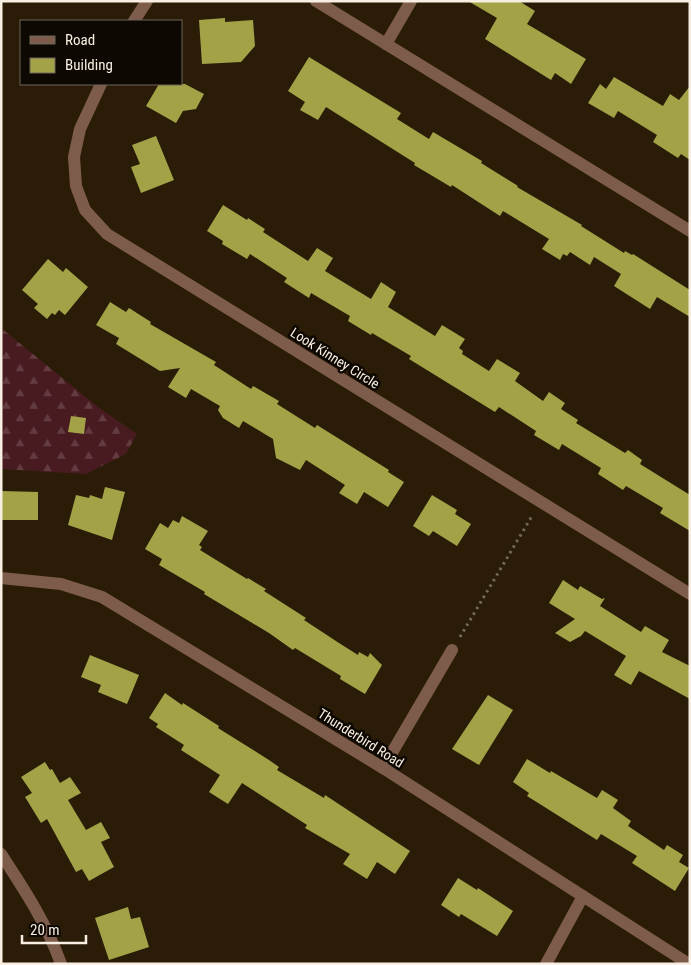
<svg xmlns="http://www.w3.org/2000/svg" width="691" height="965" font-family="'Roboto Condensed',sans-serif">
<style>
.forest{fill:url(#forest-firs)}
.building{fill:#a3a247}
.lines{fill:none;stroke-linecap:round;stroke-linejoin:round}
.path{stroke:#746856;stroke-width:3;stroke-dasharray:2.5 4;stroke-linecap:butt}
.minor{stroke:#7e5c4c;stroke-width:12}
.labels{text-anchor:middle;dominant-baseline:central;stroke-width:5;stroke-linejoin:round;paint-order:stroke}
.street-label{font-size:14px;fill:#f8efe2;stroke:#0e0802}
</style>
<defs>
<pattern id="forest-firs" width="22" height="20" patternUnits="userSpaceOnUse" patternTransform="scale(1.25)"><rect width="22" height="20" fill="#481b21"/><path d="M5 1l3.5 6h-7zM16 11l3.5 6h-7z" fill="#633c41"/></pattern>
</defs>
<rect width="100%" height="100%" fill="#2a1c07"/>
<!-- forest -->
<polygon class="forest" points="1,328 98,407 137,434 126,454 86,474 1,469"/>
<!-- building -->
<g class="building">
<polygon points="468,1 519,1 535,11 527,24 586,59 571,84 555,73 551,80 485,39 497,18"/>
<polygon points="225,18 225,22 253,20 255,46 241,62 202,64 199,20"/>
<polygon points="309,57 401,113 397,119 429,139 433,132 482,161 481,163 518,186 517,187 582,225 581,226 624,253 625,251 632,255 633,254 690,290 690,317 657,297 650,309 614,286 621,274 594,257 590,265 570,252 567,256 563,254 560,260 542,249 549,239 503,211 500,216 452,185 451,187 414,165 415,163 326,107 318,120 300,110 305,102 288,91"/>
<polygon points="614,77 663,106 670,94 679,100 690,86 690,160 681,154 678,158 653,142 657,135 618,111 614,118 588,103 600,84 606,89"/>
<polygon points="159,84 185,84 204,94 196,109 183,111 176,123 146,106"/>
<polygon points="156,136 174,180 141,193 131,167 140,164 132,145"/>
<polygon points="223,205 247,220 248,218 265,229 263,232 308,261 317,248 333,258 325,271 371,299 381,282 396,292 388,307 435,336 442,325 465,339 459,348 463,351 462,354 489,371 497,359 520,373 515,381 543,401 549,392 565,403 561,409 578,420 576,423 625,453 628,450 642,460 640,464 690,495 690,531 660,513 663,508 626,486 623,490 598,474 601,468 562,444 559,450 534,435 536,431 499,407 495,412 409,359 411,356 372,333 371,335 348,321 350,316 311,293 309,298 284,282 287,278 250,254 247,259 222,244 223,241 207,231"/>
<polygon points="48,259 63,272 66,268 88,287 65,315 59,310 55,315 52,313 47,319 34,308 38,304 22,290"/>
<polygon points="110,302 126,312 129,308 151,322 150,324 216,362 214,365 251,389 253,386 279,401 277,404 315,428 317,425 389,470 388,472 404,482 388,507 364,492 357,504 339,493 345,485 306,460 300,470 276,458 273,439 243,421 239,428 223,418 218,410 220,406 191,389 186,398 168,387 180,368 160,371 116,344 119,338 96,325"/>
<polygon points="71,416 86,418 84,434 68,432"/>
<polygon points="105,487 125,492 112,540 68,525 76,495 89,498 90,495 102,499"/>
<polygon points="1,491 38,492 38,520 1,520"/>
<polygon points="432,495 457,510 455,514 471,524 457,546 433,531 429,536 413,526"/>
<polygon points="182,516 208,531 199,545 202,547 200,550 247,579 248,578 266,589 264,591 306,618 304,620 339,643 358,655 359,652 368,657 370,653 382,665 365,694 340,679 341,676 295,648 293,650 269,633 204,594 205,592 159,565 162,559 145,549 160,523 168,528 173,520 179,523"/>
<polygon points="563,580 578,590 580,586 602,599 605,598 600,606 641,632 645,626 669,640 662,652 690,666 690,699 639,671 631,685 614,675 626,656 585,631 581,636 570,642 555,633 575,619 549,603"/>
<polygon points="90,655 139,675 127,704 98,692 101,685 81,677"/>
<polygon points="165,693 182,705 183,703 219,726 218,728 269,760 279,767 277,770 324,798 325,795 410,851 395,874 377,862 367,879 343,864 350,854 305,828 307,825 242,783 228,804 209,792 220,775 181,750 184,745 156,727 158,724 149,718"/>
<polygon points="488,695 513,710 479,765 452,749"/>
<polygon points="527,759 550,773 551,771 597,798 602,790 618,800 613,808 631,821 628,826 664,850 667,845 683,855 679,862 689,868 675,891 632,863 637,856 601,834 597,840 527,796 529,793 513,782"/>
<polygon points="45,762 50,770 52,769 60,783 70,777 81,793 68,800 86,830 101,822 110,838 101,842 114,867 89,881 82,869 76,872 47,819 41,823 25,797 32,793 21,777"/>
<polygon points="458,878 477,890 478,888 513,911 497,936 461,914 459,917 441,905"/>
<polygon points="128,907 131,919 140,917 149,947 109,960 95,918"/>
</g>
<g class="lines">
<!-- path -->
<polyline class="path" points="460,637 532,516"/>
<!-- minor -->
<g class="minor">
<polyline points="316,1 690,231"/>
<polyline points="134,21 147,1"/>
<polyline points="386,44 411,1"/>
<polyline points="101,84 80,129 74,157 76,186 85,210 107,234 690,594"/>
<polyline points="1,578 61,584 102,597 383,768 689,964"/>
<polyline points="383,768 452,650"/>
<path d="M1 854C24 889 47 924 61 964"/>
<polyline points="546,964 583,896"/>
</g>
</g>
<g class="labels">
<!-- street labels -->
<g class="street-label">
<text transform="translate(335 358) rotate(32)">Look Kinney Circle</text>
<text transform="translate(361 738) rotate(32)">Thunderbird Road</text>
</g>
</g>
<!-- border -->
<rect width="691" height="965" fill="none" stroke="#f8efe2" stroke-width="5"/>
<!-- legend -->
<rect x="20" y="20" width="162" height="65" fill="#0e0802" stroke="#6c645c"/>
<rect x="30" y="36" width="25" height="8" fill="#7e5c4c" stroke="#6c645c"/>
<text x="65" y="45" font-size="15" fill="#f8efe2">Road</text>
<rect x="30" y="58" width="25" height="15" fill="#a3a247" stroke="#6c645c"/>
<text x="65" y="70" font-size="15" fill="#f8efe2">Building</text>
<!-- scale -->
<path d="M22 935v8h64v-8" fill="none" stroke="#f8efe2" stroke-width="2.5"/>
<text x="30" y="935" font-size="15" fill="#f8efe2" stroke="#0e0802" stroke-width="4" paint-order="stroke">20 m</text>
</svg>
